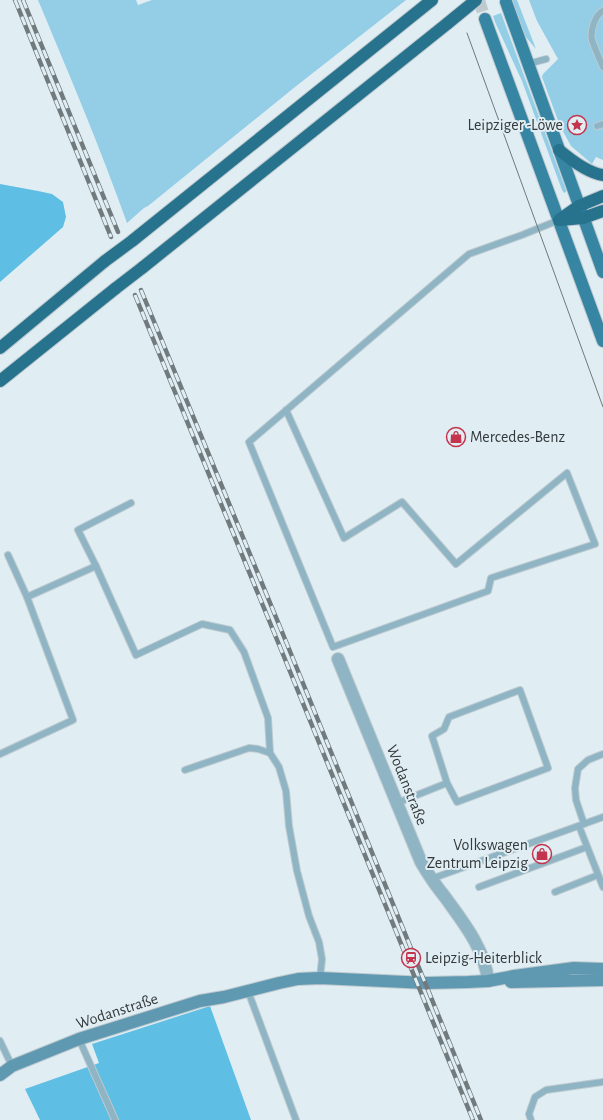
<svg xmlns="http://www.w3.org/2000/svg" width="603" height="1120" font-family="'Alegreya Sans',sans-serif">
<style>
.green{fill:#93cde6}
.forest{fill:#5fbee3}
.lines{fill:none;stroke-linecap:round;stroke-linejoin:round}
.primary-tunnel{stroke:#becacf;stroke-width:12;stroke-dasharray:12 6;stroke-linecap:butt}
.lane-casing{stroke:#becacf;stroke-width:8}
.street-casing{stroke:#becacf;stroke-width:14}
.secondary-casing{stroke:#becacf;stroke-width:14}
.primary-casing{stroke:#becacf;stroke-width:14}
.highway-casing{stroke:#becacf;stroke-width:14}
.lane{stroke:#8fb5c5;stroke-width:6}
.street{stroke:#8fb5c5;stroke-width:12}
.secondary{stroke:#5f99b1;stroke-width:12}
.primary{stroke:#3685a3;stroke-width:12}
.highway{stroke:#27728d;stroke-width:12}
.tram{stroke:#717a7d;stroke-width:1}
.rail-casing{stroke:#717a7d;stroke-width:4.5}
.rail{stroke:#e0eef4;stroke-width:3;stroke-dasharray:9;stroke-linecap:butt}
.highway-bridge-casing{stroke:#becacf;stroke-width:14;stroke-linecap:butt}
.highway-bridge{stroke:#27728d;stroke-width:12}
.labels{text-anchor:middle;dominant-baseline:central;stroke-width:4;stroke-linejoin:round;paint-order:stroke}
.poi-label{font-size:16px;fill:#343a3c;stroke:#e0eef4;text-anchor:end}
.street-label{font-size:16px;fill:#343a3c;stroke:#e0eef4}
</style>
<rect width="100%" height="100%" fill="#e0eef4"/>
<!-- green -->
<g class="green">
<path d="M38 0H136L138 5 152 0H406L295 87 148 206 144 208 127 223C100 147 69 74 38 0Z"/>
<polygon points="511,0 517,0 536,49 525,36"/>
<polygon points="529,0 603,0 603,160 596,157 592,164 571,146 560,126 542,77 543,74 558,59 537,21"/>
<polygon points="501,13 566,190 566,192 564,193 562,190 522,81 495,22 493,16"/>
</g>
<!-- forest -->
<g class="forest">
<polygon points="0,184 38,191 52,194 63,202 66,217 63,227 0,282"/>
<polygon points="210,1006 251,1120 40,1120 25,1089 99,1063 92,1044"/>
</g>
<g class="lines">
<!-- primary-tunnel -->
<polyline class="primary-tunnel" points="479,0 485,19"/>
<defs>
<g id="lane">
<path d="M603 11C595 15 590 31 592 40 595 49 599 58 603 67"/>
<polyline points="528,64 546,59"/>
<polyline points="597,126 603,124"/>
<polyline points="286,410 344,538 402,502 456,564 567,473 595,544 491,578 488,591 333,647 249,442 469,254 522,235 559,220"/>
<polyline points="8,555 27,597"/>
<polyline points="96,566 78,530 131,503"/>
<polyline points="0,754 73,720 27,597 96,566 136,655 202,624 230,630 244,652 268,718 270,753"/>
<polyline points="185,770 249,748 258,749 270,753 279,767 286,791 289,826 297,871 309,916 319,942 322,959 320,978"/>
<polyline points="397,803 447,783 457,802 548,768 520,690 449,717 444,729 432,736 447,783"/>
<polyline points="584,824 576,800 575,788 578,769 588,760 603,754"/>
<polyline points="579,826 603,887"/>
<polyline points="431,879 603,817"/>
<polyline points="479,887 587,847"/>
<polyline points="555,892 598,875"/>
<polyline points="248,991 296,1120"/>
<polyline points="79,1039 115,1120"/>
<polyline points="0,1041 12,1066"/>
<polyline points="531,1120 529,1114 535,1097 546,1090 603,1082"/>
</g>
<path id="street" d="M338 659 421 862C428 874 436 886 445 897 463 922 485 949 488 981"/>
<g id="secondary">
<polyline points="511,982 603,980"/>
<polyline points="0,1075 12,1066 79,1039 200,1001 224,997 279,983 298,979 320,978 426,983 468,982 488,981 514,976 574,968 603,969"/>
</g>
<g id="primary">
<polyline points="506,2 603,272"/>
<polyline points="485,19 603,341"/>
</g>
<g id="highway">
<path d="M559 150C571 160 588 173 603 175"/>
<polyline points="559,220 579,206 603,196"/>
<polyline points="560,220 583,218 603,211"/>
<polyline points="132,241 432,0"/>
<polyline points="142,268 448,23"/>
<polyline points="0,348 105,261"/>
<polyline points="0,381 116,288"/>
</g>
</defs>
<!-- lane casing -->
<use href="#lane" class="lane-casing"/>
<!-- street casing -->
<use href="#street" class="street-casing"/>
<!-- secondary casing -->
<use href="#secondary" class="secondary-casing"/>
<!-- primary casing -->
<use href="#primary" class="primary-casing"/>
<!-- highway casing -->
<use href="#highway" class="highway-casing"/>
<!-- lane -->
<use href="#lane" class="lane"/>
<!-- street -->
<use href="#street" class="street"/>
<!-- secondary -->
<use href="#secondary" class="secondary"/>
<!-- primary -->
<use href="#primary" class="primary"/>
<!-- highway -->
<use href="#highway" class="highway"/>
<!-- tram -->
<polyline class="tram" points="467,33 603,407"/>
<defs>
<g id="rail">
<polyline points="15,0 111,237"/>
<polyline points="23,0 118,232"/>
<polyline points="141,290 287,644 481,1120"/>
<polyline points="135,295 280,647 473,1120"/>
</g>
</defs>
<!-- rail casing -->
<use href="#rail" class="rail-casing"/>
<!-- rail -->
<use href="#rail" class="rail"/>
<defs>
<g id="highway-bridge">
<polyline points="448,23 476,0"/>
<polyline points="105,261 132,241"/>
<polyline points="116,288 142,268"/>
</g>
</defs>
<!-- highway-bridge casing -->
<use href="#highway-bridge" class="highway-bridge-casing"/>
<!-- highway-bridge -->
<use href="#highway-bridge" class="highway-bridge"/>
</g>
<!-- icons -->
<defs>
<symbol id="sight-ring" viewBox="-11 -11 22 22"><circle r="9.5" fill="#e0eef4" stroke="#c4344c" stroke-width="1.5"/><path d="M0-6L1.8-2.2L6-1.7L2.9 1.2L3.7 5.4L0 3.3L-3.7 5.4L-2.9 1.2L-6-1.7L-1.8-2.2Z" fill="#c4344c"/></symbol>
<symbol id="shop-ring" viewBox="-11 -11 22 22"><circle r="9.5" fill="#e0eef4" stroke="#c4344c" stroke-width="1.5"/><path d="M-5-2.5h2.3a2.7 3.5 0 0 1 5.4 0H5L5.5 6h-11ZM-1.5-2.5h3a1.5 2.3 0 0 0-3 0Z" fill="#c4344c"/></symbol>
<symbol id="station-ring" viewBox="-11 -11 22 22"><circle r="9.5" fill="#e0eef4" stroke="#c4344c" stroke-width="1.5"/><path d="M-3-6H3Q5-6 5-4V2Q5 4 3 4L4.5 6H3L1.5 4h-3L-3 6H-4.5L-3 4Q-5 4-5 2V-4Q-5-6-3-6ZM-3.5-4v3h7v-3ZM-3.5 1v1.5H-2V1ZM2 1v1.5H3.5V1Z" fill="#c4344c"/></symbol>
</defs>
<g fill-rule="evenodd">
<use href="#sight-ring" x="566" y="114" width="22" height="22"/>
<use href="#shop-ring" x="445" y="426" width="22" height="22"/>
<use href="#shop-ring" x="531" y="843" width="22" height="22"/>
<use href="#station-ring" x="400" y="947" width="22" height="22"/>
</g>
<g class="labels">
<!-- poi labels -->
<g class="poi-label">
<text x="563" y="125">Leipziger -Löwe</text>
<text x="470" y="437" text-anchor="start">Mercedes-Benz</text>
<text x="528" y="845">Volkswagen<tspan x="528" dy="18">Zentrum Leipzig</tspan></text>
<text x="425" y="958" text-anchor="start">Leipzig-Heiterblick</text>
</g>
<!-- street labels -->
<g class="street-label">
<text transform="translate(407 785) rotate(68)">Wodanstraße</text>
<text transform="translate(117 1011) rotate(-18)">Wodanstraße</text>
</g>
</g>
</svg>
